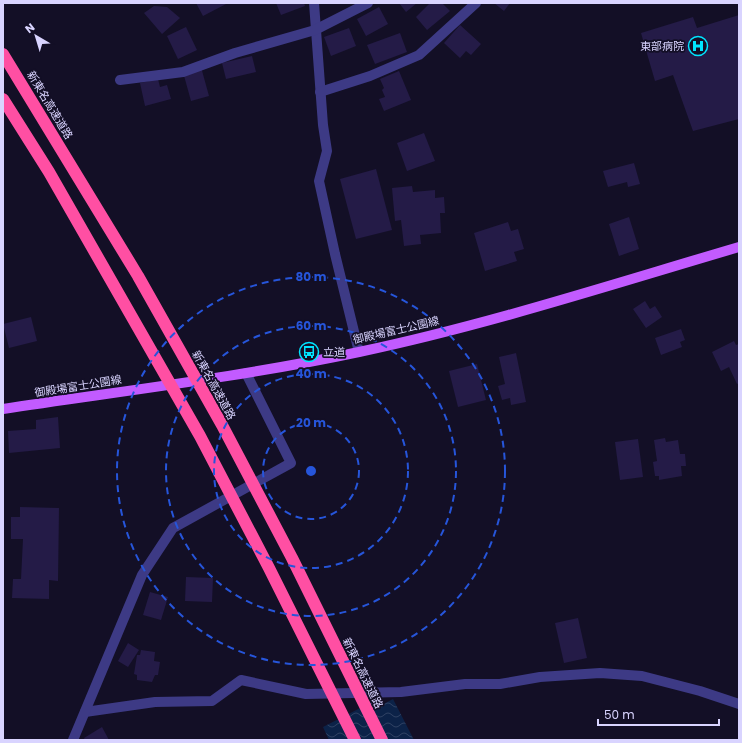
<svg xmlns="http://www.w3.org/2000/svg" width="742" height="743" font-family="Poppins,'Noto Sans JP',sans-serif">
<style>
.water{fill:url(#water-waves)}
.building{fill:#241b47}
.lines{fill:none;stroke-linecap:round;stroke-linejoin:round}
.minor{stroke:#3d3a85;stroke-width:10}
.primary{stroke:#c25bff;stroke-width:10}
.motorway-bridge{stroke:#ff4fa3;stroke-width:12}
.ring{fill:none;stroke:#2655da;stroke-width:2;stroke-dasharray:7 5}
.labels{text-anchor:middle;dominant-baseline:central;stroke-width:3.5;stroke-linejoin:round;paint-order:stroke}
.poi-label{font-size:11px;fill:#d9d4ff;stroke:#130f26;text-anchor:end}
.street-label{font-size:11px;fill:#d9d4ff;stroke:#130f26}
.centre{fill:#2655da;stroke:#130f26;stroke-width:2}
.ring-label{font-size:12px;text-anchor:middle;font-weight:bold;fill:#2655da;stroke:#130f26;stroke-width:3.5;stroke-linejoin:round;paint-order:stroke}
</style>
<defs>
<pattern id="water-waves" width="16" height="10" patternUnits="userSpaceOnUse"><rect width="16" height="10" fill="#0c2248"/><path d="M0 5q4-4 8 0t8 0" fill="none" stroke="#2f4163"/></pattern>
</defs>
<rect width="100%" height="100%" fill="#130f26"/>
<!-- water -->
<polygon class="water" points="393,699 414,740 329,740 323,727 374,701 378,707"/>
<!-- building -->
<g class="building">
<polygon points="196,3 228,3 203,16"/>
<polygon points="276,3 304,3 305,6 281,15"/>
<polygon points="399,3 417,3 406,12"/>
<polygon points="430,3 442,3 450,11 427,30 416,17"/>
<polygon points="494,3 510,3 504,11"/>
<polygon points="154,6 167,7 180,18 162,34 144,13"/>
<polygon points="379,7 388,24 366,36 357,19"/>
<polygon points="739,15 739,119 693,131 673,75 655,81 641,33 693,17 697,28"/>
<polygon points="460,25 481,44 471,55 466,51 460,58 444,43"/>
<polygon points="186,27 197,50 178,59 167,36"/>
<polygon points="349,28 356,46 331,56 324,37"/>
<polygon points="400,33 407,52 375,64 367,45"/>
<polygon points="252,56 256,72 226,79 222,63"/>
<polygon points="201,67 209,96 191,101 183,72"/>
<polygon points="399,71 411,100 384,111 379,99 385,97 382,90 384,88 380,79"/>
<polygon points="158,79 160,87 167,85 171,99 145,106 140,83"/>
<polygon points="424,133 435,161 407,171 397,143"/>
<polygon points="634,163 640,184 628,187 627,182 608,187 603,171"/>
<polygon points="376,169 392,230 356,239 340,179"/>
<polygon points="412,186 413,192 435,190 435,198 444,197 445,213 440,213 441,233 420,235 421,244 404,246 401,220 395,221 392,188"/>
<polygon points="629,217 639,249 619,256 609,224"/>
<polygon points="508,222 511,231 518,229 524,249 514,252 517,261 485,271 474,233"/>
<polygon points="645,301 650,309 655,306 662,317 646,328 633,309"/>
<polygon points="31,317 37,341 9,348 3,324"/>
<polygon points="681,329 685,340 680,342 682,347 661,355 655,338"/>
<polygon points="734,341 736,345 739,344 739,383 737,384 729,367 721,371 712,352"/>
<polygon points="516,353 526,402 511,405 510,398 502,400 498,386 505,384 499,357"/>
<polygon points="477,364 486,400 458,407 449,371"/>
<polygon points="58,417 60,448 9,453 8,431 36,429 36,420"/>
<polygon points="665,438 666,442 678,440 680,454 685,454 686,466 681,466 682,476 659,480 659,476 655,476 653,462 657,461 654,440"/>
<polygon points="638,439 643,477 620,480 615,442"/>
<polygon points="20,507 59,508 58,581 49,580 49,599 12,598 13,579 21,579 23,539 11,539 11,517 20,517"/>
<polygon points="186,577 213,578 212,602 185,601"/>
<polygon points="150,592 168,597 161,620 143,615"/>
<polygon points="578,618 587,658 564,663 555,623"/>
<polygon points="128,643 139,650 128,667 118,661"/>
<polygon points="141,650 155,652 154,661 160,662 158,675 155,675 152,682 137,680 137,675 134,674 137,655 140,655"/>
<polygon points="102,727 109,740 85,740 84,738"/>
</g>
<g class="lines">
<!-- minor -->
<g class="minor">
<polyline points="314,3 323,125 327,151 319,181 335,254 359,352"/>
<polyline points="120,80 183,72 235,53 315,30 368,3"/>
<polyline points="320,92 370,76 419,55 476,3"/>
<polyline points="85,712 155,702 212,701 241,680 306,694 401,692 465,684 500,684 540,677 600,673 642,676 700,691 739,704"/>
<polyline points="73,740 142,575 173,528 291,463 246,373"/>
</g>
<!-- primary -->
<path class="primary" d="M3 409C122 391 241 377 359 352 487 325 613 284 739 247"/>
<!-- motorway-bridge -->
<g class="motorway-bridge">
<polyline points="3,54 138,276 222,425 292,558 382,740"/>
<polyline points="3,99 49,172 200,436 269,568 355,740"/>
</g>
</g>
<!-- distance rings -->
<g class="ring">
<circle cx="311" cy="471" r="48"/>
<circle cx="311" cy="471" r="97"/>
<circle cx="311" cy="471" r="145"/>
<circle cx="311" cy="471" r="194"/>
</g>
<!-- icons -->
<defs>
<symbol id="hospital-ring" viewBox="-11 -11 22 22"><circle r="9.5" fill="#130f26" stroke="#00e5ff" stroke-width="1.5"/><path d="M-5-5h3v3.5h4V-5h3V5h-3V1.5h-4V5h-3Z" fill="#00e5ff"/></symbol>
<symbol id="bus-ring" viewBox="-11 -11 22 22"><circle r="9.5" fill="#130f26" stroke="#00e5ff" stroke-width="1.5"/><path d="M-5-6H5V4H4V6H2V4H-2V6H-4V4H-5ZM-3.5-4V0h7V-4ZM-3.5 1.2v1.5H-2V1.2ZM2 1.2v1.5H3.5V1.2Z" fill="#00e5ff"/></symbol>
</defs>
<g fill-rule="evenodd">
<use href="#hospital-ring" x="687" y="35" width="22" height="22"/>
<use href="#bus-ring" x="298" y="341" width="22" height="22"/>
</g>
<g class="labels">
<!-- poi labels -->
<g class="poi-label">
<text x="684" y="46">東部病院</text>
<text x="323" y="352" text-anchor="start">立道</text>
</g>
<!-- street labels -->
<g class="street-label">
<text transform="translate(50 105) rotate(59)">新東名高速道路</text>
<text transform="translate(396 330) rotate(-13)">御殿場富士公園線</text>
<text transform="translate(214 385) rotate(61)">新東名高速道路</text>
<text transform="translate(78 386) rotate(-9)">御殿場富士公園線</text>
<text transform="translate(363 673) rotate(64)">新東名高速道路</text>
</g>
</g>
<circle cx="311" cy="471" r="6" class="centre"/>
<g class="ring-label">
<text x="311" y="281">80 m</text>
<text x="311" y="330">60 m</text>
<text x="311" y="378">40 m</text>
<text x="311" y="427">20 m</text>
</g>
<!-- border -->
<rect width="742" height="743" fill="none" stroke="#d9d4ff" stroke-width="8"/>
<!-- north arrow -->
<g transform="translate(36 36) rotate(322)" stroke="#130f26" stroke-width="3" paint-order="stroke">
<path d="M0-3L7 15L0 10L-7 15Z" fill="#d9d4ff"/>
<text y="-6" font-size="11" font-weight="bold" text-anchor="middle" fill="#d9d4ff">N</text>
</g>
<!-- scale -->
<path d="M598 719v6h121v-6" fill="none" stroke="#d9d4ff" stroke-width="2"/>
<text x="604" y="719" font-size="12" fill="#d9d4ff" stroke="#130f26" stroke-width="3" paint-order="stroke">50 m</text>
</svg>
